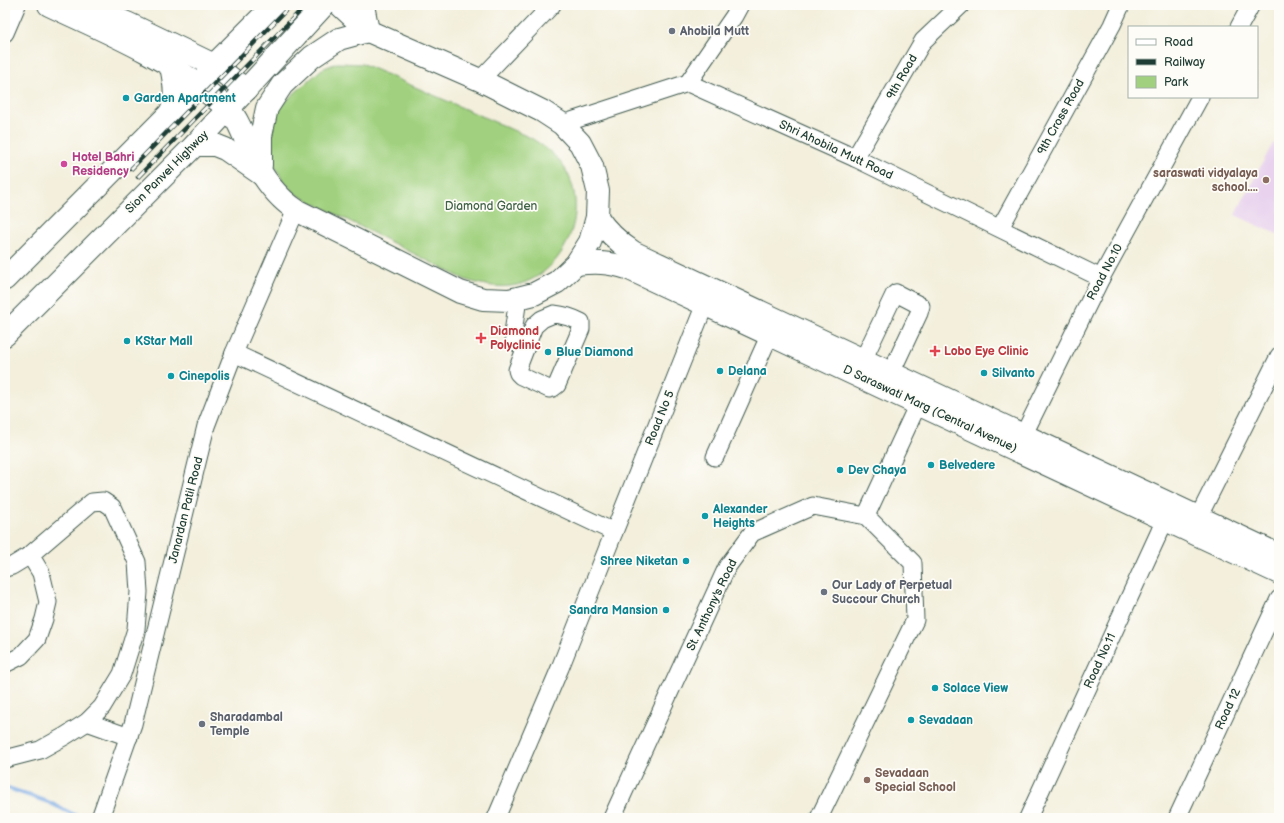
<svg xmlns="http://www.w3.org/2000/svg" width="1284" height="823" font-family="'Balsamiq Sans',sans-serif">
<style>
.built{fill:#e8d2ee}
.green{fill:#a1d17f;stroke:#60875a}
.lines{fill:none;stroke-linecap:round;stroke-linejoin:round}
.stream{stroke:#79a9e3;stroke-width:4}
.minor-casing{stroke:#3f584d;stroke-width:19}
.major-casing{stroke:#3f584d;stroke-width:24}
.highway-casing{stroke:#3f584d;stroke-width:24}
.minor{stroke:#fff;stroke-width:17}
.major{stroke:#fff;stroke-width:22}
.highway{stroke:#fff;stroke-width:22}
.rail-casing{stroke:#1f3d34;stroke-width:4.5}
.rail{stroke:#fdfcf7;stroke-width:3;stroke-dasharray:9;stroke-linecap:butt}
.worship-dot{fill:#6b7280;stroke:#fdfcf7;stroke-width:1.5}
.culture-dot{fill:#0f9aa8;stroke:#fdfcf7;stroke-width:1.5}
.hotel-dot{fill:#d1479c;stroke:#fdfcf7;stroke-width:1.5}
.education-dot{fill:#8d6e63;stroke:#fdfcf7;stroke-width:1.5}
.health-dot{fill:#e0444e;stroke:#fdfcf7;stroke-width:1.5}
.labels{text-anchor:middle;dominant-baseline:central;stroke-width:3.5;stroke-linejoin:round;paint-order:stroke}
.worship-label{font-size:12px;font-weight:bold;fill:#5b616d;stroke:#fdfcf7;text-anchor:start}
.street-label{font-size:12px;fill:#1f3d34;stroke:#fdfcf7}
.culture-label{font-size:12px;font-weight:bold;fill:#0d838f;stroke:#fdfcf7;text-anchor:start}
.hotel-label{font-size:12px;font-weight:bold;fill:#b23c85;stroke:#fdfcf7;text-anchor:start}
.education-label{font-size:12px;font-weight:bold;fill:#785e54;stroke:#fdfcf7;text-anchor:end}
.park-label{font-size:12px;fill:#406247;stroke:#fdfcf7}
.health-label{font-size:12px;font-weight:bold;fill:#be3a42;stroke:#fdfcf7;text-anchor:start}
</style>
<rect width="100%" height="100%" fill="#fdfcf7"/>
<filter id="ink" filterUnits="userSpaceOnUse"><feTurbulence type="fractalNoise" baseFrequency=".025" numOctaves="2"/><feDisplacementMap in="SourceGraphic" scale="8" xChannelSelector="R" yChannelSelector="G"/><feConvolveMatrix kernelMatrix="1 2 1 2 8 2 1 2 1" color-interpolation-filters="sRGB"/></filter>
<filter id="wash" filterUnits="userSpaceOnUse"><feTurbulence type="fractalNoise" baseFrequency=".012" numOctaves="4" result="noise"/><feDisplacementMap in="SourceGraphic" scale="16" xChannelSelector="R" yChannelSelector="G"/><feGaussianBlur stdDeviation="0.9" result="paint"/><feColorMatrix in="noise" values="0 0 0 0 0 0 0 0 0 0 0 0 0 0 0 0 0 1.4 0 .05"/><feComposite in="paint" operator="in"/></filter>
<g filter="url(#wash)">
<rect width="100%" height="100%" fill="#f3efdc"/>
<!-- built -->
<polygon class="built" points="1273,143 1279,146 1279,235 1235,215"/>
<!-- green -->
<path class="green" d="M337 63 363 64 531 138C542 145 552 152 561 163 591 202 571 264 526 282 506 290 486 286 466 280L296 194 282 179 272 161 268 141 276 113 290 97 322 69Z"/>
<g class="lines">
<!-- stream -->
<polyline class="stream" points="5,787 48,802 81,818"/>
</g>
</g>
<g filter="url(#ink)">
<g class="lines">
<defs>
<g id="minor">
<polyline points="1239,27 1251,5"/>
<polyline points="5,33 17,5"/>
<polyline points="480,80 552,5"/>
<polyline points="688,83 734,16 740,5"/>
<polyline points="562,124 688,83 855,158 1101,278"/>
<polyline points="855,158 923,41 961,5"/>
<polyline points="1000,228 1112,25 1121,5"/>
<polyline points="518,298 513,333 515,341 525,349"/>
<path d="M554 314C563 315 573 318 581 322V329L557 385 553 388 549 389 521 376 518 373 517 370 534 326 542 319Z"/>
<polyline points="234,353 614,532 560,668 496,818"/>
<polyline points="863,360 894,295 896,293 921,306 919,313 891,373"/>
<polyline points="1018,446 1101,278 1200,97"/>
<polyline points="715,457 770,334"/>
<polyline points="866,516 923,393"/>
<polyline points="1193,528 1279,356"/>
<polyline points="614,532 705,304"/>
<polyline points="5,568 12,566 30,555"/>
<polyline points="5,664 21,656 37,639 44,619 48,602 41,573 30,555 92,502 103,501 112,507 137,562 139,592 136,629 122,674 102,707 87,722 65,736 40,750 5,759"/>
<polyline points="87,722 129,737"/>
<polyline points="100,818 133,724 206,426 234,353 296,210"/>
<polyline points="612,818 727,567 752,533 813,506 866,516 913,563 915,620 819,818"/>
<polyline points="1028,818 1170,509"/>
<polyline points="1177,818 1279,599"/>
</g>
<g id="major">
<path d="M49 5C104 31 164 55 211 95 216 100 223 103 228 108 238 118 246 141 251 154 262 177 275 196 296 210L460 292 483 299 509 300 518 298 534 294 557 282 576 264 590 242 597 217 598 191 592 166 580 143 562 124 542 111 480 80 368 31 340 5"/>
<polyline points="84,5 129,24 214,65 246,90"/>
<polyline points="195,145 215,145 225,149 261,174"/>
<polyline points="261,165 261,136 267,108 282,85 312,57 339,39 368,31"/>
<path d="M597 217C607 232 618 242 633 252L1279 555"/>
<path d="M576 264C595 262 608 262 627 268L1279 573"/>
</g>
<g id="highway">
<polyline points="363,5 368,31"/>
<path d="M170 113C178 98 174 82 171 66"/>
<polyline points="5,279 199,84 214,65 274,5"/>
<polyline points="5,335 195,145 324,5"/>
</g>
</defs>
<!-- minor casing -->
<use href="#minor" class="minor-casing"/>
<!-- major casing -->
<use href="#major" class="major-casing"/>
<!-- highway casing -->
<use href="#highway" class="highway-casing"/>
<!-- minor -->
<use href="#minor" class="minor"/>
<!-- major -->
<use href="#major" class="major"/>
<!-- highway -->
<use href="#highway" class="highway"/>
<defs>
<g id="rail">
<polyline points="131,169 291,5"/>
<polyline points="138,177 306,5"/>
</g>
</defs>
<!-- rail casing -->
<use href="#rail" class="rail-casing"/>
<!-- rail -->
<use href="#rail" class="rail"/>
</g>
</g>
<!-- markers -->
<g class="worship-dot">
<circle cx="672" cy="31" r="4"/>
<circle cx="824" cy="592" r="4"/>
<circle cx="202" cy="724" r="4"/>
</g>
<g class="culture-dot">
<circle cx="126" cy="98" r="4"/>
<circle cx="127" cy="341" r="4"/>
<circle cx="548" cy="352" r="4"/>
<circle cx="720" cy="371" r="4"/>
<circle cx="984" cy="373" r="4"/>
<circle cx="171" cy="376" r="4"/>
<circle cx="931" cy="465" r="4"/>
<circle cx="840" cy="470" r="4"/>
<circle cx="705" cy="516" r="4"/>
<circle cx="686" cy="561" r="4"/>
<circle cx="666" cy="610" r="4"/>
<circle cx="935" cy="688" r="4"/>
<circle cx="911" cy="720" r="4"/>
</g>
<circle class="hotel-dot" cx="64" cy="164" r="4"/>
<g class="education-dot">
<circle cx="1266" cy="180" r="4"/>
<circle cx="867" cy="780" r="4"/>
</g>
<g class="health-dot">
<path d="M479 332h4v4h4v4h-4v4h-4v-4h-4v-4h4z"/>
<path d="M933 345h4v4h4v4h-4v4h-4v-4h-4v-4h4z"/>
</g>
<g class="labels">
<!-- worship labels -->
<g class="worship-label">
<text x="680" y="31">Ahobila Mutt</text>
<text x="832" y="585">Our Lady of Perpetual<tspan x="832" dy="14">Succour Church</tspan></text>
<text x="210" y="717">Sharadambal<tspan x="210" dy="14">Temple</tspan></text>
</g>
<!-- street labels -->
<g class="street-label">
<text transform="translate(902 77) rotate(-60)">9th Road</text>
<text transform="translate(1061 117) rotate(-61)">9th Cross Road</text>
<text transform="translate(836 150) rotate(25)">Shri Ahobila Mutt Road</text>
<text transform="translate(167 172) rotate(-45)">Sion Panvel Highway</text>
<text transform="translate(1105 272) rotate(-62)">Road No.10</text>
<text transform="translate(930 409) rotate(25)">D Saraswati Marg (Central Avenue)</text>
<text transform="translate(660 418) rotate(-68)">Road No 5</text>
<text transform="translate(186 510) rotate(-76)">Janardan Patil Road</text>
<text transform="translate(712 605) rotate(-64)">St. Anthony's Road</text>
<text transform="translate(1100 661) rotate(-65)">Road No.11</text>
<text transform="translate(1228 709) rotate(-65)">Road 12</text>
</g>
<!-- culture labels -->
<g class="culture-label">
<text x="134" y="98">Garden Apartment</text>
<text x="135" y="341">KStar Mall</text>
<text x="556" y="352">Blue Diamond</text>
<text x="728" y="371">Delana</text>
<text x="992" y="373">Silvanto</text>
<text x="179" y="376">Cinepolis</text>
<text x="939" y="465">Belvedere</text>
<text x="848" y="470">Dev Chaya</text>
<text x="713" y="509">Alexander<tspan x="713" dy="14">Heights</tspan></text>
<text x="678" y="561" text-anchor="end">Shree Niketan</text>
<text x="658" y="610" text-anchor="end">Sandra Mansion</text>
<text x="943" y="688">Solace View</text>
<text x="919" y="720">Sevadaan</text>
</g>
<!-- hotel labels -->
<g class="hotel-label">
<text x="72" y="157">Hotel Bahri<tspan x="72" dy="14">Residency</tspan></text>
</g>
<!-- education labels -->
<g class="education-label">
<text x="1258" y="173">saraswati vidyalaya<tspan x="1258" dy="14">school....</tspan></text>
<text x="875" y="773" text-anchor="start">Sevadaan<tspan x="875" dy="14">Special School</tspan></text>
</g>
<!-- park labels -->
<g class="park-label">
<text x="491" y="206">Diamond Garden</text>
</g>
<!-- health labels -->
<g class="health-label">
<text x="490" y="331">Diamond<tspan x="490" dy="14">Polyclinic</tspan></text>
<text x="944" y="351">Lobo Eye Clinic</text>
</g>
</g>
<!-- margin -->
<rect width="1284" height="823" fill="none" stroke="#fdfcf7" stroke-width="20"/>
<!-- legend -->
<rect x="1128" y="26" width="130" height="72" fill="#fdfcf7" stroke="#a4b0a9"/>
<rect x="1136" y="39" width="20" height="6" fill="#ffffff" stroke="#a4b0a9"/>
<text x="1164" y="46" font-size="12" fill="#1f3d34">Road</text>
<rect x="1136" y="59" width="20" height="6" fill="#1f3d34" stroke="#a4b0a9"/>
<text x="1164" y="66" font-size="12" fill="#1f3d34">Railway</text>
<rect x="1136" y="76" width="20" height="12" fill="#a1d17f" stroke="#a4b0a9"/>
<text x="1164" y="86" font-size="12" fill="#1f3d34">Park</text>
</svg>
